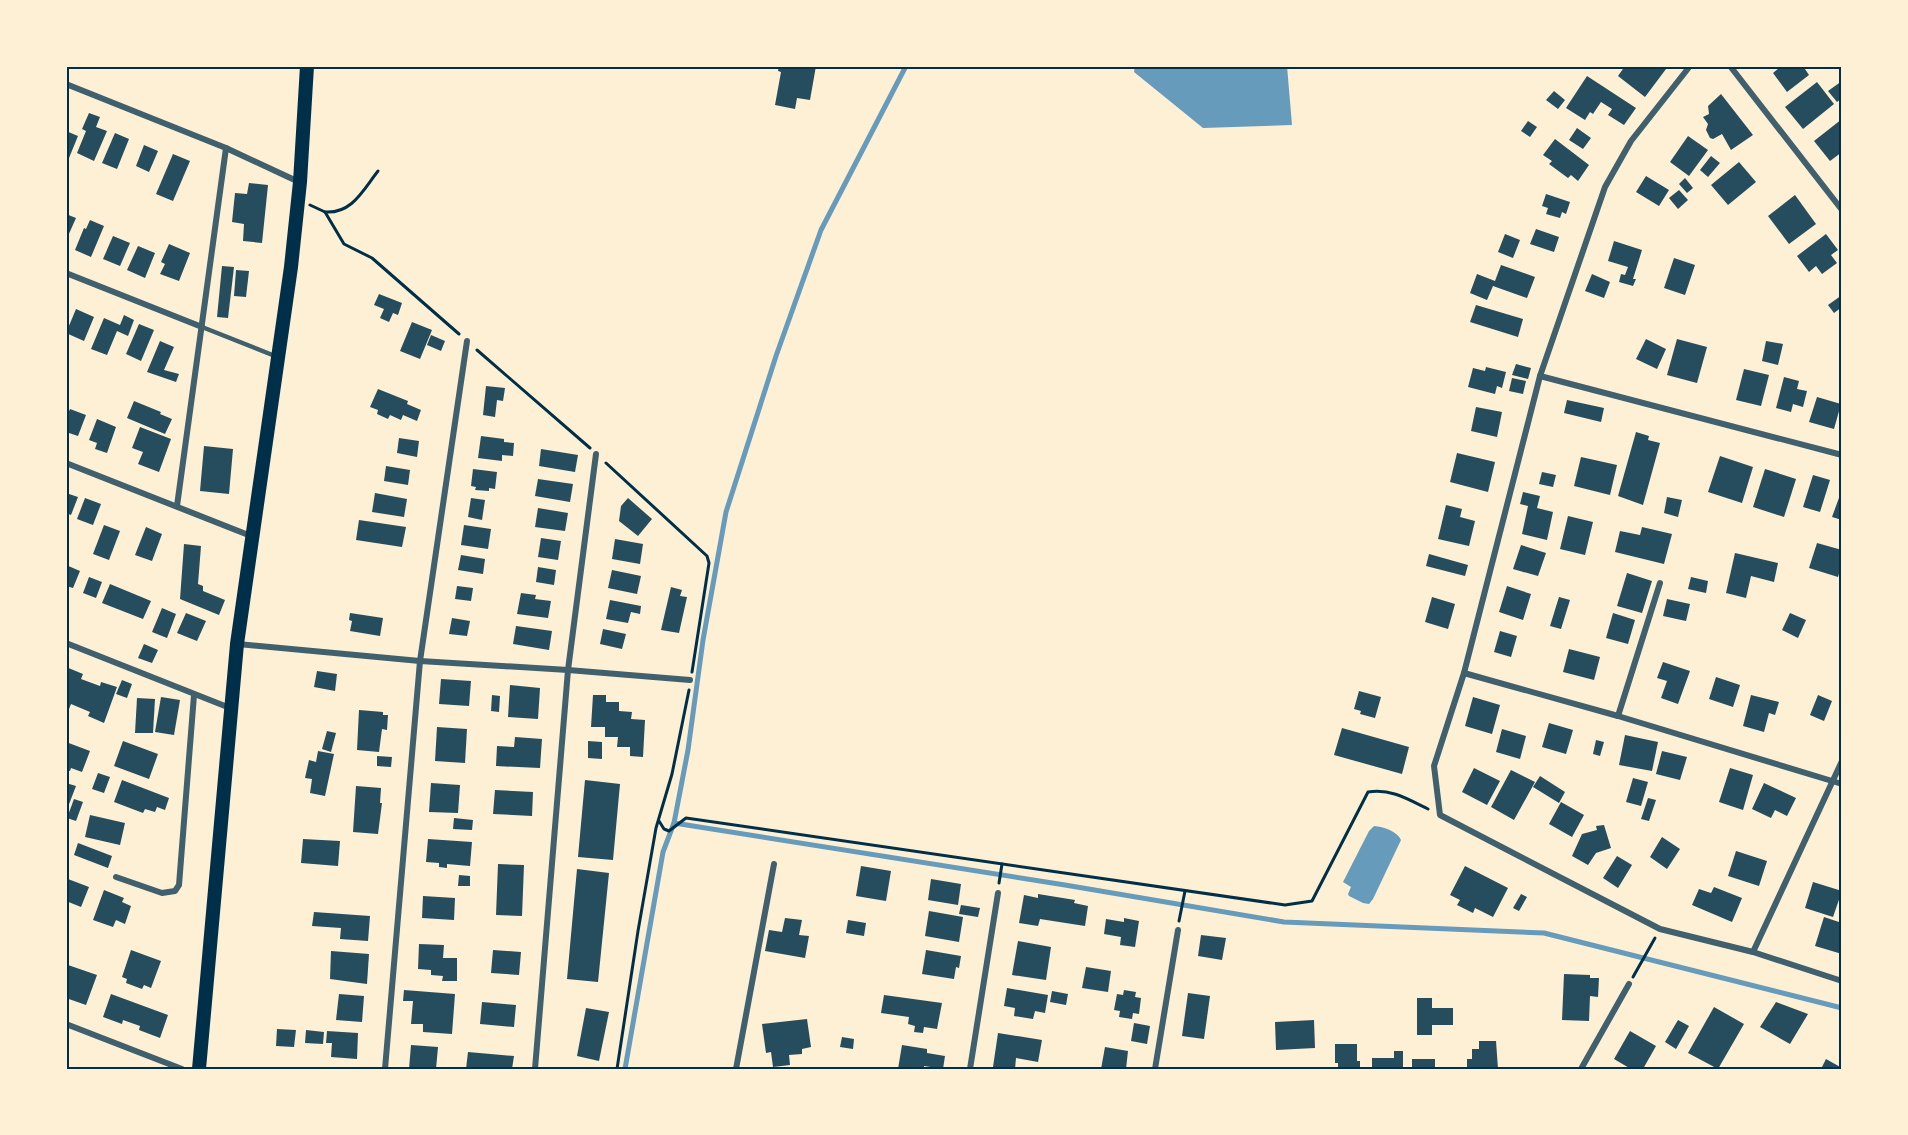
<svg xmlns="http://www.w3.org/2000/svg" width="1908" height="1135" font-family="Montserrat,sans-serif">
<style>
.water{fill:#669bbc}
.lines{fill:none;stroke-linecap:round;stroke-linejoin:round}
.stream{stroke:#669bbc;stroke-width:5}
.building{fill:#264d5e}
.path{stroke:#003049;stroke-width:3}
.service{stroke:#3f606c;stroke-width:4.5}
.minor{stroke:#3f606c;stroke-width:6}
.primary{stroke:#003049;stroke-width:14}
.neatline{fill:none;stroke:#003049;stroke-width:2}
</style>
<rect width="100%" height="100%" fill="#fdf0d5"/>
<!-- water -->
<g class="water">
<polygon points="1135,66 1287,66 1292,125 1203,128 1134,72"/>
<path d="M1374 826C1384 827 1397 831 1401 840L1373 899 1369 904 1363 903 1349 896 1348 894 1351 887 1343 882 1369 831Z"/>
</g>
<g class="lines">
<!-- stream -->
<g class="stream">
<polyline points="674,823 1065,885 1284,922 1544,933 1842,1008"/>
<polyline points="625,1069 663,852 674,823 688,750 703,640 726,512 776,356 821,230 906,66"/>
</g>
</g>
<!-- building -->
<g class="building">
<polygon points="779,66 816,66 810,100 797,98 795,109 775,105 781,72 778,71"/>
<polygon points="1625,66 1663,66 1666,69 1645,97 1618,76"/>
<polygon points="1778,66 1803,66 1809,75 1787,92 1773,73 1779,68"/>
<polygon points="1587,76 1636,108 1624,125 1608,115 1612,109 1601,102 1593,114 1590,112 1585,120 1566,108"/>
<polygon points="1842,81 1842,98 1837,102 1828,91"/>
<polygon points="1817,82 1834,104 1803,129 1785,107"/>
<polygon points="1554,91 1565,100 1558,109 1546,100"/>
<polygon points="1721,94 1753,135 1731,150 1722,134 1713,139 1710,138 1706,130 1708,124 1703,117 1709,114 1708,106"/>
<polygon points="89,113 100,117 96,127 107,131 94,161 77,153 86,131 82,129"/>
<polygon points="1842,119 1842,152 1830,161 1814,141"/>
<polygon points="1528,121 1537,127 1530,137 1521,131"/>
<polygon points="1577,128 1591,138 1583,149 1569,140"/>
<polygon points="66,131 78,136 69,158 66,156"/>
<polygon points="115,133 129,139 117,169 102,163"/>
<polygon points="1688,136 1708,150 1689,176 1670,162"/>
<polygon points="1555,139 1589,165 1578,181 1571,175 1568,178 1549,164 1552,161 1543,155"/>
<polygon points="144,145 158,151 149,172 136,166"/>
<polygon points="173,154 190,161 173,201 156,194"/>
<polygon points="1711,156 1720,163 1708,177 1700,170"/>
<polygon points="1739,162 1756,182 1728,205 1711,185"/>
<polygon points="1646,176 1669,190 1659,206 1636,192"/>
<polygon points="1685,178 1693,188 1687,193 1679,184"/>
<polygon points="249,183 268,185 262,243 243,241 244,224 232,222 235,193 247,194"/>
<polygon points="1679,190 1688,200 1678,209 1669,198"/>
<polygon points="1546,194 1570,202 1566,214 1562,212 1560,218 1546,214 1548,208 1542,206"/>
<polygon points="1795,195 1816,224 1789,244 1768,216"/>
<polygon points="66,214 76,218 68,236 66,236"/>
<polygon points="90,220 104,226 91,257 75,250 84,228 86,229"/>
<polygon points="1536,229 1559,237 1554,252 1530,244"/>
<polygon points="1505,234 1520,240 1513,258 1498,252"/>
<polygon points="1826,234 1838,250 1831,255 1837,263 1822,274 1816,266 1809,272 1797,256"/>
<polygon points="113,236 130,243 120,266 103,259"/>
<polygon points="1614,241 1642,250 1633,279 1636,279 1633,286 1619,282 1621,274 1625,275 1628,267 1608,261"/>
<polygon points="169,244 190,253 179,281 160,274 165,264 161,262"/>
<polygon points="138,246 155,253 145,278 127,270"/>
<polygon points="1674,258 1695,265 1685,295 1664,288"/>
<polygon points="1501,265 1535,277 1527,298 1493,286 1487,300 1470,293 1477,274 1495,281"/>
<polygon points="222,266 234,267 228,318 217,317"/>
<polygon points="236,270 249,271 246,297 234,296"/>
<polygon points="1592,274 1610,282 1604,298 1585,291"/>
<polygon points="379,294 402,303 398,315 393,313 389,322 380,318 384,309 374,305"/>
<polygon points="1842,295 1842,307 1834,313 1828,305"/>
<polygon points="1476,305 1523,319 1518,337 1470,322"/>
<polygon points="76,309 94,317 84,341 66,333"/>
<polygon points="124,315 134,320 128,336 117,331 107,355 91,349 104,318 120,325"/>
<polygon points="412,322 432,330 420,359 400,351"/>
<polygon points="139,324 154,330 141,361 126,354"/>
<polygon points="431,335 445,341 441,351 427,345"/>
<polygon points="1646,339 1666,349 1657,369 1636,359"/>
<polygon points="1677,339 1707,347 1697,383 1667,375"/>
<polygon points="160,341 174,347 164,370 179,374 176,382 147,372"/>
<polygon points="1766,341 1783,344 1778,365 1762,361"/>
<polygon points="1516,364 1531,368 1528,379 1512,375"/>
<polygon points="1486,367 1506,372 1502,388 1497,386 1495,394 1468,387 1473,368 1485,371"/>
<polygon points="1744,369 1769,375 1761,406 1736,400"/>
<polygon points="1784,377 1799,381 1797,389 1807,391 1803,407 1793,404 1791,412 1776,408"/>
<polygon points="1512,378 1526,381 1523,394 1509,391"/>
<polygon points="486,386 505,388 503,401 497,400 495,417 483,415"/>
<polygon points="378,389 408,401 407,404 421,410 417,421 403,415 401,420 390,415 388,419 377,414 378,410 370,407"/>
<polygon points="1817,397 1841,404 1834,429 1809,422"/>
<polygon points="1567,400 1604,408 1601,422 1564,413"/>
<polygon points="134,401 161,412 160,414 172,419 165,434 127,418"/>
<polygon points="1476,407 1502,412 1497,437 1471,431"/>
<polygon points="70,409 86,415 78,436 66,432 66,418"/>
<polygon points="97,419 116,427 107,453 95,449 97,443 89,440"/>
<polygon points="140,427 171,439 159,472 138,464 143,452 132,448"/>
<polygon points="1636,432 1649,436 1648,440 1660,443 1643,505 1618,496"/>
<polygon points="481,436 504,439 504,442 514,443 513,456 502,455 502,461 478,458"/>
<polygon points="399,438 419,441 417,457 397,453"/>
<polygon points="204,446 233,449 229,494 200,491"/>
<polygon points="541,449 578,455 575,472 539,466"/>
<polygon points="1457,453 1495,462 1488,492 1450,482"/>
<polygon points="1720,456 1753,467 1742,503 1708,492"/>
<polygon points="1581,457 1617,465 1610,495 1574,486"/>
<polygon points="386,466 410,470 408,485 384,481"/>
<polygon points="473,469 497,472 495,489 489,488 489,491 475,490 476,487 471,486"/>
<polygon points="1765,469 1796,479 1784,517 1753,507"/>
<polygon points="1542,472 1556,475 1553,487 1539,484"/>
<polygon points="1813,475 1830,480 1820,512 1803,507"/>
<polygon points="538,479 573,484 570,502 535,496"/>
<polygon points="1523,492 1540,496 1537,508 1553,512 1547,540 1522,534 1528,506 1520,504"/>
<polygon points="66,493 78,497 71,515 66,513"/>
<polygon points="375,493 407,499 404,517 372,512"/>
<polygon points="1840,495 1842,496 1842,520 1832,517"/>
<polygon points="1667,497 1682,500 1678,517 1664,513"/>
<polygon points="85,498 101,504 93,525 77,519"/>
<polygon points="471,498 485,500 482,520 468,517"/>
<polygon points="628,498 652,519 638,536 619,521 621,506"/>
<polygon points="1446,505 1462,509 1460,517 1475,521 1469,546 1438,539"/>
<polygon points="538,508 568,513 565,531 535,527"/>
<polygon points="1568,516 1593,522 1585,555 1560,549"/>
<polygon points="359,520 406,527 402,547 356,540"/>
<polygon points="104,525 120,531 109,560 93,554"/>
<polygon points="464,525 491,529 488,549 461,545"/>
<polygon points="146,527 162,534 152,561 135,555"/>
<polygon points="1642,527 1672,534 1664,564 1615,552 1620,531 1640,535"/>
<polygon points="541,538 561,541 558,560 538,557"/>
<polygon points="615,539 643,544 640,564 612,559"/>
<polygon points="1817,543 1842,550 1842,564 1838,577 1809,568"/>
<polygon points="184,544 201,546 198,584 203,586 203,591 225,600 219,615 180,599"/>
<polygon points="1521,545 1546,553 1538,576 1513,569"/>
<polygon points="1735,553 1778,563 1774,582 1751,576 1746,598 1726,593"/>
<polygon points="1429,554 1468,565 1465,576 1426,566"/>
<polygon points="461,555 485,559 483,574 458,570"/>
<polygon points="66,565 80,571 73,588 66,586"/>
<polygon points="538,567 556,570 554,585 536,582"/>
<polygon points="612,570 641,576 637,594 608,588"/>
<polygon points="1627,573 1652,581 1642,613 1617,606"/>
<polygon points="89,577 102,582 96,598 83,593"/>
<polygon points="1691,577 1708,581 1706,593 1688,589"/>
<polygon points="110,584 151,601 143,619 102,603"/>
<polygon points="457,586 473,588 471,601 455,599"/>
<polygon points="1507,586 1531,594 1523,620 1499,612"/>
<polygon points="671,587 682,590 680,596 687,597 679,633 661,630"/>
<polygon points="521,593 536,595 535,599 551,601 548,618 517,614"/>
<polygon points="1432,597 1455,604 1448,629 1425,622"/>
<polygon points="1559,597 1570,600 1561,629 1550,626"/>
<polygon points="1667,599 1690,604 1686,621 1663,616"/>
<polygon points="610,600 641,606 640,614 631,612 628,623 606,619"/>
<polygon points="162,608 176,614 167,638 152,632"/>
<polygon points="186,613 206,621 197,641 177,633"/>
<polygon points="350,613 383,618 380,636 350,631 352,621 349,620"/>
<polygon points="1613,613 1635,620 1628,644 1606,638"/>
<polygon points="1790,613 1806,620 1798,638 1782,630"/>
<polygon points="452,618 470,621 467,636 449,634"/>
<polygon points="516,626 552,631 549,650 513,644"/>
<polygon points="603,629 626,634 622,649 600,644"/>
<polygon points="1500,631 1517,636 1511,657 1494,652"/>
<polygon points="144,644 158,650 152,663 138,658"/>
<polygon points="1569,649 1600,657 1594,680 1563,672"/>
<polygon points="1663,662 1690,671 1678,704 1661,698 1667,681 1657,678"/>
<polygon points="66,667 83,674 81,679 100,686 101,682 117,687 104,723 88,716 90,712 71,704 69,709 66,708"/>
<polygon points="317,671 337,674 335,691 314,687"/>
<polygon points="1716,677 1740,685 1733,707 1709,699"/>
<polygon points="441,679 471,681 469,706 439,704"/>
<polygon points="122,680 132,684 127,698 116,694"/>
<polygon points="510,685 540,688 538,719 508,717"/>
<polygon points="1359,691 1381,697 1375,718 1360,714 1361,711 1354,709"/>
<polygon points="492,695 500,696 499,712 491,711"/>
<polygon points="593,695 606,695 606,702 619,702 619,711 632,712 631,719 645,720 643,757 630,756 630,747 617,747 618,737 605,737 605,727 591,727"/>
<polygon points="1751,695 1779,702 1775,715 1769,713 1764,732 1743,726"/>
<polygon points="1818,695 1832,701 1824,721 1810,715"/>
<polygon points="161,697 180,700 174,735 155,732"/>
<polygon points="1473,697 1500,705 1492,734 1465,726"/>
<polygon points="137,698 155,699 153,733 135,733"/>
<polygon points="359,710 383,712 383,715 388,715 387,730 382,729 379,752 357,750"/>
<polygon points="1549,723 1573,730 1566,754 1542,747"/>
<polygon points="437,727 467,729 465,763 435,761"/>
<polygon points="1342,728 1409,747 1402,774 1334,755"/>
<polygon points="1502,729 1526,736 1520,759 1496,752"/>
<polygon points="327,731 336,733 331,752 322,749"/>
<polygon points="1625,735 1658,742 1652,771 1619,765"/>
<polygon points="515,737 542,739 540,768 496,766 497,746 514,747"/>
<polygon points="1596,740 1604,742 1600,756 1593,754"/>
<polygon points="123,741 158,754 149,779 114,766"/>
<polygon points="588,741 602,742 602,759 588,758"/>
<polygon points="66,742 90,751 82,772 71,768 70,771 66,770"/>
<polygon points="318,751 334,754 325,796 310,793 312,779 305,778 309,760 316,762"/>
<polygon points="1662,751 1687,757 1680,780 1656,774"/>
<polygon points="377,756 392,757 391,767 377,766"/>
<polygon points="1474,768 1500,781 1487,805 1462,792"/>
<polygon points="1730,768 1753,775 1743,810 1719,802"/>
<polygon points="1511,770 1535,782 1514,820 1491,807"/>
<polygon points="98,773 110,777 104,793 92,789"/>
<polygon points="1540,776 1565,792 1559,803 1533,787"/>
<polygon points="1633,778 1648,782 1641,806 1626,802"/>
<polygon points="122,780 169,798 165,810 157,807 155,812 145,809 143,813 114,802"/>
<polygon points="585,780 620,784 613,860 578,857"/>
<polygon points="66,783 76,786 66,812"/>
<polygon points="431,783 460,785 458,813 429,812"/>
<polygon points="1764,783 1796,798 1787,816 1775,810 1771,818 1752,809"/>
<polygon points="356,786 381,788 380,803 382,803 378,834 353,832"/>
<polygon points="495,790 533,792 532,816 493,814"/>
<polygon points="1648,798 1656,800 1649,821 1641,819"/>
<polygon points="74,799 83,802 76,821 67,818"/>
<polygon points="1561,802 1584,815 1572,837 1549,824"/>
<polygon points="90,815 125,823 120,845 85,837"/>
<polygon points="454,818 473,820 472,830 453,829"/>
<polygon points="1604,825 1611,848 1596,853 1588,865 1572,856 1582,834 1597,830 1596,826"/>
<polygon points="1662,837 1680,849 1667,869 1650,857"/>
<polygon points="303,839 340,841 338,866 301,863"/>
<polygon points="428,839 472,842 470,866 447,864 447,868 439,867 439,863 426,862"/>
<polygon points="78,843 112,856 108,868 74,855"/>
<polygon points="1736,851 1767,861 1759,886 1728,876"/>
<polygon points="1617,856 1632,865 1618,888 1603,878"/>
<polygon points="498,864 524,865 522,916 496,915"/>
<polygon points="861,866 891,871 886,901 856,896"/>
<polygon points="1465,866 1508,888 1493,917 1475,908 1473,913 1457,905 1460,900 1450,895"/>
<polygon points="577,869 609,873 598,982 567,979"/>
<polygon points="459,875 470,876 470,886 458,886"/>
<polygon points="68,879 89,887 81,907 66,901"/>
<polygon points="931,879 961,884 958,905 928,900"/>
<polygon points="1813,882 1842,891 1833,917 1805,908"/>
<polygon points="1714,887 1742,898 1732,922 1692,905 1699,889 1711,893"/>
<polygon points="104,890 124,898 122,902 131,906 125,924 116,920 113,927 93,920"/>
<polygon points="1038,894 1075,900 1074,903 1088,906 1085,926 1040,919 1038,926 1019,923 1024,895 1038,898"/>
<polygon points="1521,894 1527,897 1519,911 1513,908"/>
<polygon points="423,896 455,898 454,920 422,918"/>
<polygon points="961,905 980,908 978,917 959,914"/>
<polygon points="929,911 963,917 959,942 925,936"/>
<polygon points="314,912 370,916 368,941 340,939 341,928 312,926"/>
<polygon points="1824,917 1842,923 1842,954 1815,946"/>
<polygon points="785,918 802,920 799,935 809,936 805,958 765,951 769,930 782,932"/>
<polygon points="1124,918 1139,921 1135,947 1120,945 1121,937 1104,934 1106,919 1124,922"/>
<polygon points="848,920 866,923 864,936 846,933"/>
<polygon points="1201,935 1226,938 1222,960 1198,956"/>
<polygon points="1018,941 1051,947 1046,980 1012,975"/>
<polygon points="419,944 444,945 443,958 457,958 457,981 442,981 443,976 431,975 431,970 418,969"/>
<polygon points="131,950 161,961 151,988 144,985 142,989 126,983 127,979 122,977"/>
<polygon points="493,950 521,952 519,975 491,973"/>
<polygon points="926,950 961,956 959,968 956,967 954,979 922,974"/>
<polygon points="331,951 369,954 367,984 330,979"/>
<polygon points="68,965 97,975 86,1005 66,998 66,971"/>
<polygon points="1086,967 1111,971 1108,992 1082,988"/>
<polygon points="1564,974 1590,975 1590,978 1599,978 1598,997 1590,996 1589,1021 1562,1020"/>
<polygon points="1007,988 1048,995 1045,1013 1035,1011 1033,1019 1014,1016 1015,1008 1004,1006"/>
<polygon points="404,990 455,994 452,1034 423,1032 423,1024 411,1024 413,1001 403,1001"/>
<polygon points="1124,990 1136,992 1135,997 1141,998 1139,1014 1133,1013 1132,1019 1119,1017 1120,1011 1114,1010 1117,994 1123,995"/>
<polygon points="1052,991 1068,994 1066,1005 1050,1002"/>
<polygon points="1188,993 1210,996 1204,1039 1182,1036"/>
<polygon points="111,994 168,1015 160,1038 139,1030 140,1026 123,1020 122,1024 103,1017"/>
<polygon points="339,994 364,996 362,1022 336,1020"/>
<polygon points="884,995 942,1003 937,1029 924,1027 923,1033 914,1032 915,1026 908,1024 909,1017 881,1013"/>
<polygon points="1417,998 1432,998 1432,1008 1453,1008 1453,1025 1432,1025 1432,1035 1417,1035"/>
<polygon points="482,1002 516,1005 514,1027 480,1024"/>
<polygon points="1776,1002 1808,1014 1790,1044 1760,1027"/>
<polygon points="1714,1007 1744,1024 1718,1069 1688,1053"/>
<polygon points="586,1008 609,1012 599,1061 577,1056"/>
<polygon points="807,1019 811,1047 802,1049 802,1054 789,1055 790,1065 773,1067 771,1052 766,1053 762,1024"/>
<polygon points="1314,1020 1315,1048 1276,1050 1275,1022"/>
<polygon points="1678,1020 1689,1026 1676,1049 1665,1042"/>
<polygon points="1134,1023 1150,1026 1147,1044 1131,1041"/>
<polygon points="277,1029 296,1030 294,1047 276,1046"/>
<polygon points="306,1030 324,1032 323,1044 305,1043"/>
<polygon points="327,1031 358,1033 357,1059 331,1057 332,1043 326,1043"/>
<polygon points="1630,1031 1656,1046 1643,1069 1631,1069 1614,1059"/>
<polygon points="998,1033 1042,1040 1038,1062 1016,1058 1015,1069 993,1067"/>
<polygon points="842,1037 854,1039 853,1049 840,1047"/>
<polygon points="1479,1041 1496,1041 1498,1069 1467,1069 1467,1059 1472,1059 1472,1049 1479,1049"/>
<polygon points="1335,1044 1357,1044 1357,1061 1360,1061 1360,1069 1338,1069 1338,1063 1335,1063"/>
<polygon points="411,1045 438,1047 436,1069 409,1069"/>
<polygon points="902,1045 927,1049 927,1053 945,1056 943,1069 924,1066 924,1069 898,1069"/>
<polygon points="1105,1047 1128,1051 1126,1069 1101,1069"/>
<polygon points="1394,1051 1403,1051 1403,1069 1372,1069 1372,1058 1394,1058"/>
<polygon points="468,1052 514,1056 512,1069 466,1069"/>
<rect x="1412" y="1059" width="23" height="10"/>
<polygon points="1826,1059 1842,1068 1842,1069 1821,1069"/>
</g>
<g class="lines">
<!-- path -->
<g class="path">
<polyline points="310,205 325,212 344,244 372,258 459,334"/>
<path d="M325 212C352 214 363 190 378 171"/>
<polyline points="477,350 590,448"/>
<polyline points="606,463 707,556 709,563 692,672"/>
<path d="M659 821 664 829 669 831 686 818 1285 905 1312 901 1368 792C1390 788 1408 799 1428 809"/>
<polyline points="999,883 1002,864"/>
<polyline points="1179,921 1185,891"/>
<polyline points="1633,977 1655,938"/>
<polyline points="617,1069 638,931 656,828 672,774 689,690"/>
</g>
<!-- service -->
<polyline class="service" points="202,327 275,356"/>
<!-- minor -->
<g class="minor">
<polyline points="1690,66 1631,141 1605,187 1540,376 1464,673 1434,766 1440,815 1660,929 1753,952 1842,981"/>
<polyline points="1730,66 1842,210"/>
<polyline points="66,84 226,148 299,182"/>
<polyline points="66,273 202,327"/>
<polyline points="1540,376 1842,455"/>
<polyline points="66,463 251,536"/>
<polyline points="177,506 226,148"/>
<polyline points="66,643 230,708"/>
<polyline points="238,644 420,661 568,670 690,680"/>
<polyline points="1464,673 1618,716 1842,784"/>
<polyline points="1618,716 1660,583"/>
<polyline points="116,877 162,893 175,891 179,885 194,695"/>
<polyline points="1753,952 1842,761"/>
<polyline points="66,1024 182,1069"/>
<polyline points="385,1069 420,661 467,341"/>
<polyline points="535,1069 568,670 596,454"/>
<polyline points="736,1069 774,864"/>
<polyline points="970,1069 998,893"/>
<polyline points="1155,1069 1178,930"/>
<polyline points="1581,1069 1629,984"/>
</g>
<!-- primary -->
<polyline class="primary" points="199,1069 237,644 291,267 300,182 307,66"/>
</g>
<!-- border -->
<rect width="1908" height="1135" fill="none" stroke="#fdf0d5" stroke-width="135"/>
<rect x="68" y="68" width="1772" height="1000" class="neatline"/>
</svg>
